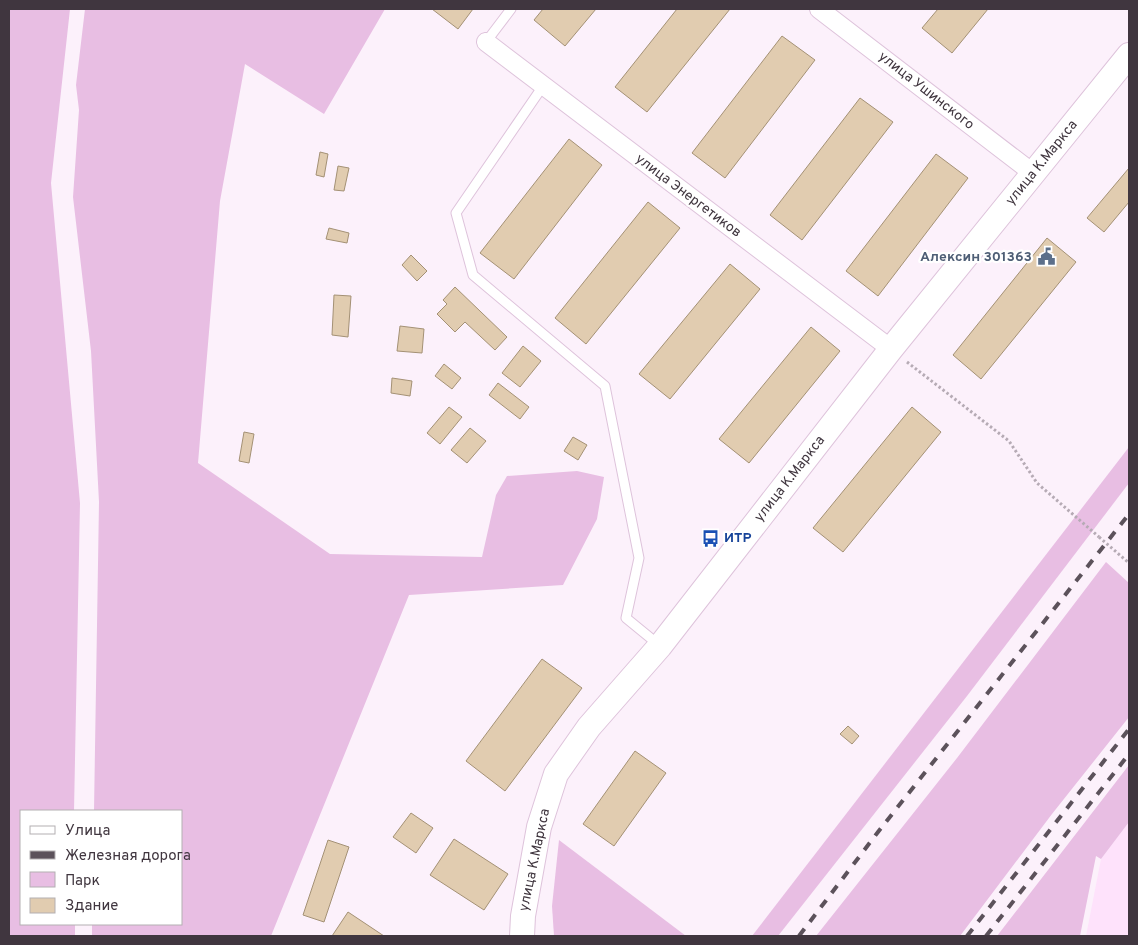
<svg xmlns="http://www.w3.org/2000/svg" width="1138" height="945" font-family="Overpass,sans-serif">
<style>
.built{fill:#fee2fb}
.green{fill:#e8bee3}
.building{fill:#e1ccb0;stroke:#a49175}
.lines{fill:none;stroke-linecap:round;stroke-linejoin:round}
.lane-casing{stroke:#dec3db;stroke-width:11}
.street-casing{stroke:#dec3db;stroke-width:20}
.secondary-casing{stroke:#dec3db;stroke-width:26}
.path{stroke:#b6abb5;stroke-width:3;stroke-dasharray:2.5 2.5;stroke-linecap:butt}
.lane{stroke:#fff;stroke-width:9}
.street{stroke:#fff;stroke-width:18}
.secondary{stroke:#fff;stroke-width:24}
.rail{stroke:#5c525b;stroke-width:4;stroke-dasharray:9 9;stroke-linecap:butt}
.path-bridge{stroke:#b6abb5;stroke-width:3;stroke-dasharray:2.5 2.5;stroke-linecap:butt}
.labels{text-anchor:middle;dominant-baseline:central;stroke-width:4.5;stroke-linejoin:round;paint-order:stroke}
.street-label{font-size:14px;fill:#40363f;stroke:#fff}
.service-label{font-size:14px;font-weight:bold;fill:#4e5e75;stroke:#fff;text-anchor:end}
.transit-label{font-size:14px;font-weight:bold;fill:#164399;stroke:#fff;text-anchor:start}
</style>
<rect width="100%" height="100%" fill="#fcf1fb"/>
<!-- built -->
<polygon class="built" points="1129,822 1129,936 1086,936 1101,859"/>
<!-- green -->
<g class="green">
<polygon points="9,9 70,9 51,183 80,503 74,811 21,811 21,924 75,924 75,936 9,936"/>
<polygon points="85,9 385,9 324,114 245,64 220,201 198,463 330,554 482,557 496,495 507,476 577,471 604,477 597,519 563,585 409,595 271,936 92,936 92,924 181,924 181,811 94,811 99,502 91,351 73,197 79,110 76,85"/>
<polygon points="1129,447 1129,483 967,696 778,936 752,936"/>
<polygon points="1106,562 1129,583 1129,717 1052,814 960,936 816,936 957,758"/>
<polygon points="1129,765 1129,822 1101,859 1096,856 1080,936 997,936"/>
<polygon points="559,840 686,936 554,936 552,906"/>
</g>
<!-- building -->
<g class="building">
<polygon points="432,9 473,9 458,29"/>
<polygon points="543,9 596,9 565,46 534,20"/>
<polygon points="677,9 730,9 647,112 615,87"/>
<polygon points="938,9 988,9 952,53 922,28"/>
<polygon points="782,36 815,60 725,178 692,153"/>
<polygon points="860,98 893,122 802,240 770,215"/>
<polygon points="569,139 602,165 514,279 480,253"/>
<polygon points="320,152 328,154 324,177 316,175"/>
<polygon points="936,154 968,178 878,296 846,271"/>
<polygon points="338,166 349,168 344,191 334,190"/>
<polygon points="1129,168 1129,202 1104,232 1087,218"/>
<polygon points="648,202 680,228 586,344 555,318"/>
<polygon points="329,228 349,233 347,243 326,239"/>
<polygon points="1047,238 1076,262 981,379 953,355"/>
<polygon points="411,255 427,271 417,281 402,265"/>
<polygon points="730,264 760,289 670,399 639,374"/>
<polygon points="455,287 507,337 495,350 465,322 455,332 437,314 447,304 443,300"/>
<polygon points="334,295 351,296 348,337 332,335"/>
<polygon points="400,326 424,329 422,353 397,351"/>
<polygon points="811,327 840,351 749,463 719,439"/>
<polygon points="523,346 541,361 520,387 502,373"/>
<polygon points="444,364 461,378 452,389 435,376"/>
<polygon points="392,378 412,381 410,396 391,393"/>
<polygon points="498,383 529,407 520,419 489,395"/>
<polygon points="449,407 462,417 440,444 427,433"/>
<polygon points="912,407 941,432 843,552 813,528"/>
<polygon points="470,428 486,441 467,463 451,450"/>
<polygon points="244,432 254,434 249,463 239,461"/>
<polygon points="573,437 587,445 578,460 564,451"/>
<polygon points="542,659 582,688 505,791 466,761"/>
<polygon points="848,726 859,736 852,744 840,734"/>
<polygon points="635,751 666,773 614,846 583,824"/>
<polygon points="411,813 433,828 416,853 393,837"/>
<polygon points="454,839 508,874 484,910 430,875"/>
<polygon points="328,840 349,847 324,922 303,915"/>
<polygon points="348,912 384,936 332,936"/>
</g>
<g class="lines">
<defs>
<g id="lane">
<polyline points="486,42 511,9"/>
<polyline points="543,86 456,213 473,275 605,386 639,558 626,618 659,645"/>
</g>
<g id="street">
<polyline points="819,9 1034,174"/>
<polyline points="486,42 891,349"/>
</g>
<polyline id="secondary" points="522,936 523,916 539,827 556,774 589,727 660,646 891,349 1129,55"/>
</defs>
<!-- lane casing -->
<use href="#lane" class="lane-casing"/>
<!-- street casing -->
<use href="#street" class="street-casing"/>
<!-- secondary casing -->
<use href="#secondary" class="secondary-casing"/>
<!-- path -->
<polyline class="path" points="907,362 1009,441 1037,483 1099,537"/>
<!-- lane -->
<use href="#lane" class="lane"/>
<!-- street -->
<use href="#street" class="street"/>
<!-- secondary -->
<use href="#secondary" class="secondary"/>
<!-- rail -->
<g class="rail">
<polyline points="799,936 878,832 1129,514"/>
<polyline points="967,936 1129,729"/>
<polyline points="986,936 1129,754"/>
</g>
<!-- path-bridge -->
<polyline class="path-bridge" points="1099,537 1129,563"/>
</g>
<!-- icons -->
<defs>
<symbol id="civic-bare" viewBox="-9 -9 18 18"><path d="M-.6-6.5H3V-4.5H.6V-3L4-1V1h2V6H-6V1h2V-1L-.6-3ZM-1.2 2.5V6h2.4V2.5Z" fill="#5c6f8a" stroke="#fff" stroke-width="2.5" paint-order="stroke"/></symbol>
<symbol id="bus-bare" viewBox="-9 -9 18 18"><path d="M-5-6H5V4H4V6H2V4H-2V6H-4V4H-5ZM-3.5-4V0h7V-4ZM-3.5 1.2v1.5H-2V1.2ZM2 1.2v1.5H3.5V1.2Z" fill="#1a4fb4" stroke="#fff" stroke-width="2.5" paint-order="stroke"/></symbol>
</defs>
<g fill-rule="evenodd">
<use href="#civic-bare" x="1034" y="244" width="25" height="25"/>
<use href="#bus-bare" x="698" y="526" width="25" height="25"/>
</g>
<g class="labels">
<!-- street labels -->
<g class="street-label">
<text transform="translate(926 91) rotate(38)">улица Ушинского</text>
<text transform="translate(1042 163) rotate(-51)">улица К.Маркса</text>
<text transform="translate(688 196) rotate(37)">улица Энергетиков</text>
<text transform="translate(790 479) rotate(-52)">улица К.Маркса</text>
<text transform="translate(535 860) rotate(-78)">улица К.Маркса</text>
</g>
<!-- service labels -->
<g class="service-label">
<text x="1032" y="257">Алексин 301363</text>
</g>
<!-- transit labels -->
<g class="transit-label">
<text x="724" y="538">ИТР</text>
</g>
</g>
<!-- border -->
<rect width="1138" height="945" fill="none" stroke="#40363f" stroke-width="20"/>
<!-- legend -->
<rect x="20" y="810" width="162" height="115" fill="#ffffff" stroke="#b3afb2"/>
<rect x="30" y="826" width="25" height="8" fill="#ffffff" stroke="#b3afb2"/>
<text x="65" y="835" font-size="15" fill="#40363f">Улица</text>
<rect x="30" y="851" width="25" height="8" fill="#5c525b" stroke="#b3afb2"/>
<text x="65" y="860" font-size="15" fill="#40363f">Железная дорога</text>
<rect x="30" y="872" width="25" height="15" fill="#e8bee3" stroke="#b3afb2"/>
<text x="65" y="885" font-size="15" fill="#40363f">Парк</text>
<rect x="30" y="898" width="25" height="15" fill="#e1ccb0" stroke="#b3afb2"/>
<text x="65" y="910" font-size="15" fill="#40363f">Здание</text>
</svg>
